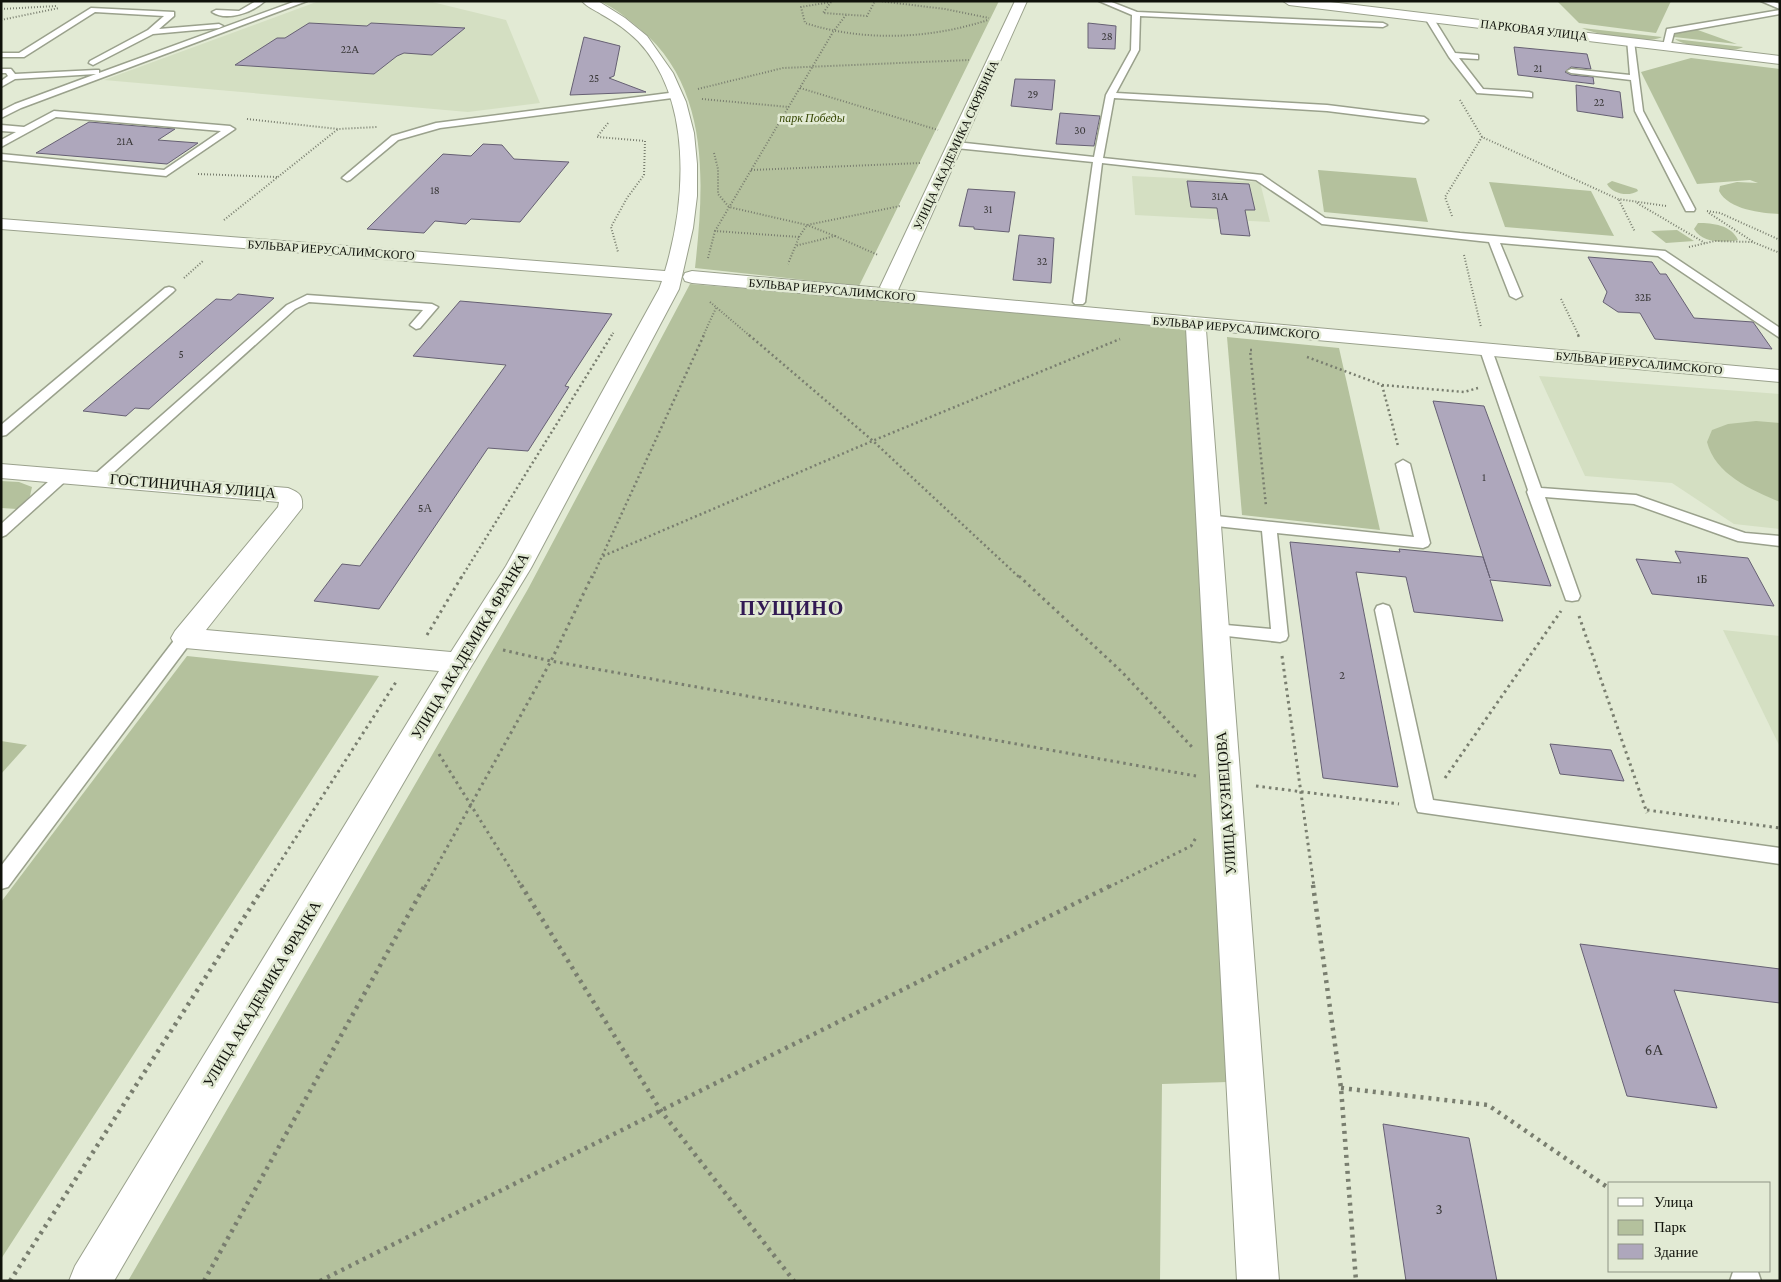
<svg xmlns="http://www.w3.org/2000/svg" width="1781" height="1282" font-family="'Crimson Pro',serif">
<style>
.built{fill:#d4dfc2}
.green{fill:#b4c19d}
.building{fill:#aea7bc;stroke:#666073}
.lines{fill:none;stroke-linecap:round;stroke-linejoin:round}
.lane-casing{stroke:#9aa18c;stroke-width:3}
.street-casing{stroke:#9aa18c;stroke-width:2}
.path-far3{stroke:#797e6f;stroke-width:2;stroke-dasharray:1 2;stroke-linecap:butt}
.path-far2{stroke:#797e6f;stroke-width:2.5;stroke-dasharray:2 3;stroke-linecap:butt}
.path-far1{stroke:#797e6f;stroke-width:3;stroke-dasharray:2.5 4;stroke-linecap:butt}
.path{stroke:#797e6f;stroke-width:4.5;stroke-dasharray:3 5;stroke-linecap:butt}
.lane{fill:#fff;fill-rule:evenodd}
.street{fill:#fff;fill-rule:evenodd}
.labels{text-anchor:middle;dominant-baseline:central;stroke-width:5;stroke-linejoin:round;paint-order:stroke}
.far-number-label{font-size:11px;fill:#383737}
.far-street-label{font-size:12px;fill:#10120b;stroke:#e2ead4}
.far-park-label{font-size:12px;font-style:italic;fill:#374705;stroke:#e2ead4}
.number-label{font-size:12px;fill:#383737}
.street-label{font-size:15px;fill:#10120b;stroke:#e2ead4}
.near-number-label{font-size:15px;fill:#383737}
.district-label{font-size:20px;font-weight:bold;letter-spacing:1px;fill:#321a53;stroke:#e2ead4}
</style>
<rect width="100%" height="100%" fill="#e2ead4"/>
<!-- built -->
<g class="built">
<polygon points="319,1 428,1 506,20 540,103 468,112 104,80"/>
<polygon points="1132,176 1260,182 1270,222 1135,215"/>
<polygon points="1539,376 1780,394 1780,529 1734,524 1672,483 1585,476"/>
<polygon points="1723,630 1780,636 1780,747"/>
</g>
<!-- green -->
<g class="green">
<path d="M599 1H999L859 286 695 268C704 185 711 88 640 29 627 18 615 8 599 1Z"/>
<polygon points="1557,1 1671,1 1656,33 1579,23"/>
<path d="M1582 28 1662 37C1648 45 1597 35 1582 28Z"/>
<polygon points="1695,29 1737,44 1674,37 1674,33"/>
<path d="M1675 39 1743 47C1733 54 1684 47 1675 39Z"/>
<path d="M1691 58 1780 69V214C1761 213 1729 210 1719 191L1720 186 1737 182 1758 183 1750 180 1697 184 1641 72Z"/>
<polygon points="1318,170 1416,178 1428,222 1324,212"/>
<path d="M1612 181 1637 189 1638 191C1629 197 1612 194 1607 184Z"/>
<polygon points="1489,182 1591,191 1614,236 1505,227"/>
<path d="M1698 223C1713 223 1731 225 1738 240 1724 243 1702 243 1694 229Z"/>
<polygon points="1677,230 1694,241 1666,243 1651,231"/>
<polygon points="690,284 1155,324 1186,324 1228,1082 1162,1084 1160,1281 128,1281 528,589"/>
<polygon points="1227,337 1339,348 1380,530 1242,515"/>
<path d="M1756 421 1780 423V502C1751 490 1715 474 1707 442L1712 430 1728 424Z"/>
<polygon points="1,481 19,482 32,487 30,496 17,509 1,508"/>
<polygon points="187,656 379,676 1,1259 1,902"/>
<polygon points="1,741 27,745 1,774"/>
</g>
<!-- building -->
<g class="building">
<polygon points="309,23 367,26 371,23 465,28 432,55 404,53 397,56 374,74 235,65 277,38 285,38"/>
<polygon points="1088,23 1116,26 1115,49 1088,48"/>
<polygon points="584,37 620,46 614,76 609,78 646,92 570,95"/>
<polygon points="1514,47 1587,54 1591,69 1571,67 1565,72 1571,75 1593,77 1594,84 1518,75"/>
<polygon points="1015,79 1055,80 1052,110 1011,106"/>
<polygon points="1576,85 1620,92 1623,118 1577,111"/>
<polygon points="1060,113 1100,116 1094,146 1056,144"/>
<polygon points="89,122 175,129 158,140 198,143 167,164 36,153"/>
<polygon points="483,144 502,145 514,159 569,162 520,222 471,219 466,224 435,221 424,233 367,229 443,154 471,156"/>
<polygon points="1187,181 1249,184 1255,210 1245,210 1250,236 1221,234 1217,208 1191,207"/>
<polygon points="968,189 1015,192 1009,232 974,229 974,227 959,226"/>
<polygon points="1019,235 1054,238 1051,283 1013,280"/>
<polygon points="1588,257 1652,262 1660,274 1666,274 1694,318 1753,322 1772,349 1655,339 1640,313 1618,312 1603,302 1607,292"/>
<polygon points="238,294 274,298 149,409 135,408 126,416 83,411 216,299 231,300"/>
<polygon points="460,301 612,314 565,386 569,387 528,451 488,448 379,609 314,601 342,564 360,566 506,365 413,356"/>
<polygon points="1433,401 1484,406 1551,586 1490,580 1503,621 1414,612 1406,577 1356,572 1398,787 1323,778 1290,542 1400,552 1399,549 1483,557 1490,578"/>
<polygon points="1675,551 1748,558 1774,606 1652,594 1636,559 1681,563"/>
<polygon points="1550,744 1611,750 1624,781 1560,774"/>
<polygon points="1580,944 1780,969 1780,1003 1674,990 1717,1108 1627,1096"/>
<polygon points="1383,1124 1469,1138 1497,1281 1406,1281"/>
</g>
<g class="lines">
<defs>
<g id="lane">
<path d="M256 1H265C253 12 227 22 212 12L216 10 239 11Z"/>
<polygon points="296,1 307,1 21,108 1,118 1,111 15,104 96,74 15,79 1,87 1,81 8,76 6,73 1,73 1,69 11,69 15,74 96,70 99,70 99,73"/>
<polygon points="1099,1 1109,1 1137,12 1383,23 1387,25 1383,27 1140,16 1139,50 1116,93 1327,105 1424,117 1428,120 1424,123 1327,111 1114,98 1103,158 1262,175 1325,218 1460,233 1665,251 1780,328 1780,338 1658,256 1500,243 1522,296 1516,299 1510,296 1489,242 1322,224 1256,180 1102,163 1085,302 1083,304 1075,304 1073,302 1093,162 956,148 951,145 956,142 1094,157 1106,95 1131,50 1132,15"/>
<polygon points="1761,1 1771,1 1780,4 1780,9"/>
<polygon points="91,8 174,12 174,16 159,29 219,24 223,26 219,28 153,34 93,65 89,63 90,61 148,30 164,16 95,12 24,57 1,57 1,53 19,53"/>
<polygon points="1780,10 1780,14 1674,33 1670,48 1663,46 1667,29"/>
<polygon points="1426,16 1432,16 1455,53 1478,55 1478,59 1459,58 1483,89 1529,92 1532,93 1532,97 1477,93 1449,57 1425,18"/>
<polygon points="1627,39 1634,41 1643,111 1695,209 1694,211 1686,211 1685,209 1635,111 1631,80 1571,73 1567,71 1571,69 1630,75"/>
<polygon points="677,92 681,95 680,97 440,128 398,140 350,180 347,181 342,178 392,136 436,123"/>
<polygon points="54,111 230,126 235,129 166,176 1,160 1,154 164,170 221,131 56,117 1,147 1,140 16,132 1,131 1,125 24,127"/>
<polygon points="169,287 173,288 175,290 173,292 6,435 1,436 1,425 165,288"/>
<polygon points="307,295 432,304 438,307 420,328 416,329 410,325 423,310 309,302 295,309 104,481 94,481 92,478 94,475 287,305"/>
<polygon points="1486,346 1492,350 1541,488 1636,495 1745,533 1780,536 1780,546 1738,541 1634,504 1545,497 1580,596 1578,600 1572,601 1566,600 1527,492 1528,490 1480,350"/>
<polygon points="1403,460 1410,464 1430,543 1428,546 1423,548 1277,533 1288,636 1286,640 1280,642 1209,634 1207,630 1209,626 1215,624 1271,629 1262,531 1207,525 1202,523 1200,520 1202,517 1207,515 1414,537 1396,464"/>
<polygon points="64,471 69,472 71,475 69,478 6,535 1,537 1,524 59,472"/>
<polygon points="1383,604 1389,606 1391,610 1433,800 1780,848 1780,864 1418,812 1416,807 1375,610 1377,606"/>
<polygon points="185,632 191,634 193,638 191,642 8,887 1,889 1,866 179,634"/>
<polygon points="1736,1271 1758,1272 1761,1281 1730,1281 1733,1272"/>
</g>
<g id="street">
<path d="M582 1H598L625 18 647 36 673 73 686 102 694 133 697 164V196L693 228 679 289 531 568 469 670 114 1281H69L75 1266 439 671 185 648 175 645 171 638 175 631 278 507 279 502 1 478V464L288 488C300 493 303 495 302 508L206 630 451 652 506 566 659 289 662 281 1 229V219L665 271C686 201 693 99 638 41 627 30 614 21 601 14 595 10 587 7 582 1Z"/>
<polygon points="1015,1 1027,1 898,290 1780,370 1780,382 1206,330 1279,1281 1237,1281 1186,328 692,283 685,281 683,277 685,273 692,271 881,288 880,287"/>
<polygon points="1283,1 1322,1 1780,56 1780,64 1289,5"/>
</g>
</defs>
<!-- lane casing -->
<use href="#lane" class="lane-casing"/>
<!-- street casing -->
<use href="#street" class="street-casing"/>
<!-- path-far3 -->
<g class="path-far3">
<polyline points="879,1 945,9 989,18"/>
<path d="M831 2 801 7 805 23C864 42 930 39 988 20"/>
<polyline points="831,2 823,13 867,16 875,1"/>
<polyline points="1,9 57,6"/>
<polyline points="1,20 59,8"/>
<polyline points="800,88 938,130"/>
<polyline points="698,89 783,68 969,60"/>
<polyline points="702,99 789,107"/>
<polyline points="1460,100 1482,137 1618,199 1666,206"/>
<polyline points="247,119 338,129 377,127"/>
<polyline points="608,123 597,137 645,141 644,175 627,198 611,227 618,252"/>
<polyline points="714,153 718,169 718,194 729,207 807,225 835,236 795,246"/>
<polyline points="751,170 921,163"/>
<polyline points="198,174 277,177"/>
<polyline points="1619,200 1635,232"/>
<polyline points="1637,203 1705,243"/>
<polyline points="1707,211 1720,213 1780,240"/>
<polyline points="1709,213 1755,243 1780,253"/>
<polyline points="1452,216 1445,197 1482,137"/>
<polyline points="224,220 338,129"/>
<polyline points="715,231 833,32 846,15"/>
<polyline points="835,236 878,255"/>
<polyline points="799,237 807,225 900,206"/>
<polyline points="1689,247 1715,241 1753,242"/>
<polyline points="1464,255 1481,327"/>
<polyline points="708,258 715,231 799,237 788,264"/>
<polyline points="184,278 204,260"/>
<polyline points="1561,299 1579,336"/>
<polyline points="710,302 750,336"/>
<polyline points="611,336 614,332"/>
<polyline points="703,336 716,308"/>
</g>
<!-- path-far2 -->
<g class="path-far2">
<polyline points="749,335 872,440 1020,578"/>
<polyline points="1578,335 1579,337"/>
<polyline points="1252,350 1250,350 1266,506"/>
<polyline points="1307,357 1382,385 1464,392 1478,388"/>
<polyline points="1382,385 1398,446"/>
<polyline points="603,556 877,439 1120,339"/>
<polyline points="461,578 612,335"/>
<polyline points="592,578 704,335"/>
</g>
<!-- path-far1 -->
<g class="path-far1">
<polyline points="1019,576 1122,672 1192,747"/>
<polyline points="1579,616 1647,813"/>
<polyline points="427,635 462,576"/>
<polyline points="503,650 551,661 1196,776"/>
<polyline points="1282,656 1314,887"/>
<polyline points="439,754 522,887"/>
<polyline points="1445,778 1561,611"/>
<polyline points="1256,786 1399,804"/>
<polyline points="1647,810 1780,828"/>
<polyline points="264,887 396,682"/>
<polyline points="425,887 551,661 592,576"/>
<polyline points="1109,887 1191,846 1197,836"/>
</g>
<!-- path -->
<g class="path">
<polyline points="521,885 661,1111 794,1281"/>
<polyline points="1313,885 1341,1088 1356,1281"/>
<polyline points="1341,1088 1488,1105 1610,1189"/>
<polyline points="10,1281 265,885"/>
<polyline points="204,1281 425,885"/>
<polyline points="320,1281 1112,885"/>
</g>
<!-- lane -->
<use href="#lane" class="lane"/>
<!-- street -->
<use href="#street" class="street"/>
</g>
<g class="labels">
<!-- far-number labels -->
<g class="far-number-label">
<text x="1107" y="36">28</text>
<text x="350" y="49">22А</text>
<text x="1538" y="68">21</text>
<text x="594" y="78">25</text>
<text x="1033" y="94">29</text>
<text x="1599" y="102">22</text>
<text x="1080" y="130">30</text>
<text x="125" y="141">21А</text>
<text x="435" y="190">18</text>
<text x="1220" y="196">31А</text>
<text x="988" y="209">31</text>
<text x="1042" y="261">32</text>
<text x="1643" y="297">32Б</text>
<text x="181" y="354">5</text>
</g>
<!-- far-street labels -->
<g class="far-street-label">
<text transform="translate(1534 30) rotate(7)">ПАРКОВАЯ УЛИЦА</text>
<text transform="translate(956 145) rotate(-65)">УЛИЦА АКАДЕМИКА СКРЯБИНА</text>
<text transform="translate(331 250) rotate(4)">БУЛЬВАР ИЕРУСАЛИМСКОГО</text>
<text transform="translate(832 290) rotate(5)">БУЛЬВАР ИЕРУСАЛИМСКОГО</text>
<text transform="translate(1236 328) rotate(5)">БУЛЬВАР ИЕРУСАЛИМСКОГО</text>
<text transform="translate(1639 363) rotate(5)">БУЛЬВАР ИЕРУСАЛИМСКОГО</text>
</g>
<!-- far-park labels -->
<g class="far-park-label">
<text x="812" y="118">парк Победы</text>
</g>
<!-- number labels -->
<g class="number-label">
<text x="1484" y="477">1</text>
<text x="425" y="508">5А</text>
<text x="1702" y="579">1Б</text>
<text x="1342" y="675">2</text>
</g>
<!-- street labels -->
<g class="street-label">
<text transform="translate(193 486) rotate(5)">ГОСТИНИЧНАЯ УЛИЦА</text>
<text transform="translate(470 646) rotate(-59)">УЛИЦА АКАДЕМИКА ФРАНКА</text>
<text transform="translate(1226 803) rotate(-94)">УЛИЦА КУЗНЕЦОВА</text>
<text transform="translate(262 994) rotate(-59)">УЛИЦА АКАДЕМИКА ФРАНКА</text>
</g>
<!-- near-number labels -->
<g class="near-number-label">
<text x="1654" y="1050">6А</text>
<text x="1439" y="1209">3</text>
</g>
<!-- district labels -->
<g class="district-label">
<text x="792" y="608">ПУЩИНО</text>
</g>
</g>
<!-- border -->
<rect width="1781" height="1282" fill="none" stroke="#10120b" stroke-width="5"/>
<!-- legend -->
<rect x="1608" y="1182" width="162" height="90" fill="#e2ead4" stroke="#8e9484"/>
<rect x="1618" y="1198" width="25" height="8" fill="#ffffff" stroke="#8e9484"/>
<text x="1654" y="1207" font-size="15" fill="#10120b">Улица</text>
<rect x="1618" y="1220" width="25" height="15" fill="#b4c19d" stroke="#8e9484"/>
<text x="1654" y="1232" font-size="15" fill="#10120b">Парк</text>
<rect x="1618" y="1244" width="25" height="15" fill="#aea7bc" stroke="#8e9484"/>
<text x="1654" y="1257" font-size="15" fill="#10120b">Здание</text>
</svg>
